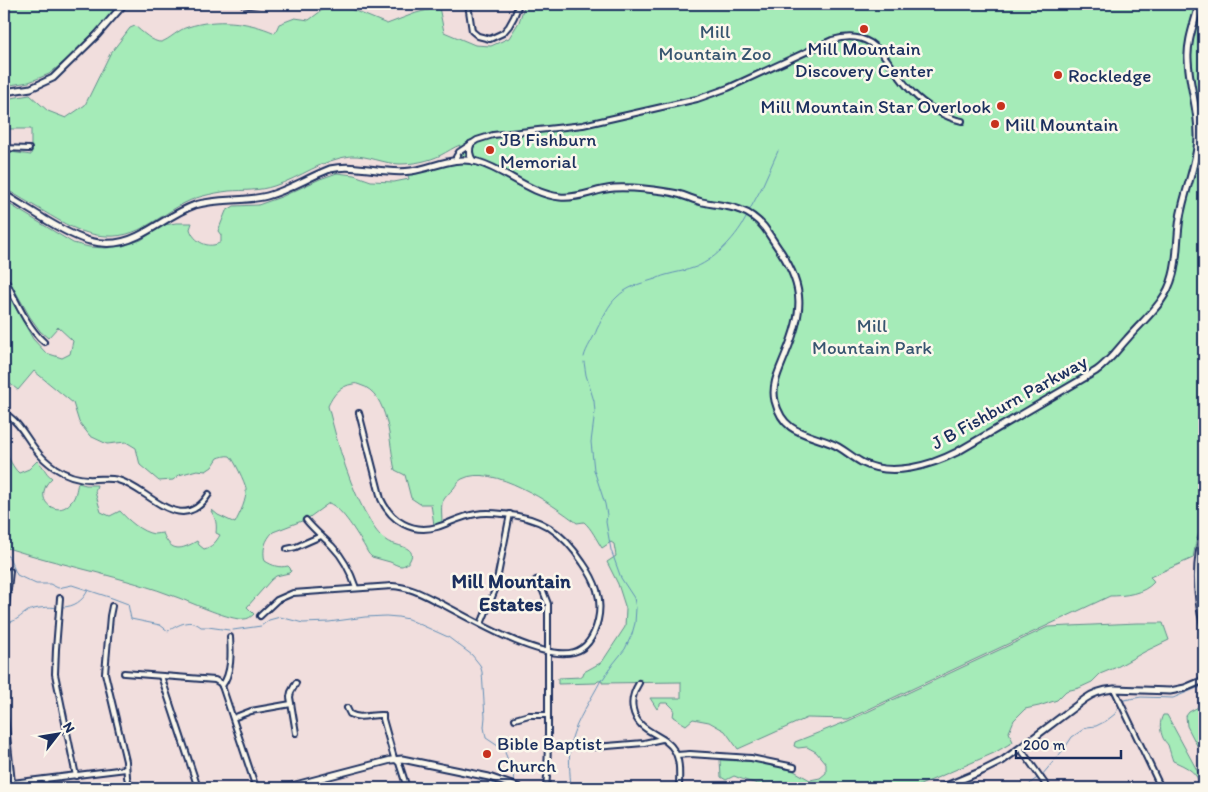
<svg xmlns="http://www.w3.org/2000/svg" width="1208" height="792" font-family="Itim,sans-serif">
<style>
.green{fill:#a5ebb8;stroke:#608d8b}
.lines{fill:none;stroke-linecap:round;stroke-linejoin:round}
.stream{stroke:#628fb7;stroke-width:1}
.street-casing{stroke:#1b2f5e;stroke-width:8}
.secondary-casing{stroke:#1b2f5e;stroke-width:9}
.street{stroke:#fbf7ec;stroke-width:4}
.secondary{stroke:#fbf7ec;stroke-width:5}
.poi-dot{fill:#c8321e;stroke:#fbf7ec;stroke-width:2}
.labels{text-anchor:middle;dominant-baseline:central;stroke-width:5;stroke-linejoin:round;paint-order:stroke}
.park-label{font-size:19px;fill:#375570;stroke:#fbf7ec}
.poi-label{font-size:19px;fill:#1b2f5e;stroke:#fbf7ec;text-anchor:start}
.street-label{font-size:19px;fill:#1b2f5e;stroke:#fbf7ec}
.neighbourhood-label{font-size:20px;font-weight:bold;fill:#1b2f5e;stroke:#fbf7ec}
</style>
<rect width="100%" height="100%" fill="#f1dedd"/>
<filter id="ink" filterUnits="userSpaceOnUse"><feTurbulence type="fractalNoise" baseFrequency=".02" numOctaves="2"/><feDisplacementMap in="SourceGraphic" scale="10" xChannelSelector="R" yChannelSelector="G"/><feConvolveMatrix kernelMatrix="1 2 1 2 8 2 1 2 1" color-interpolation-filters="sRGB"/></filter>
<g filter="url(#ink)">
<!-- green -->
<g class="green">
<polygon points="4,4 119,4 102,24 69,58 49,74 29,82 4,86"/>
<path d="M338 4 387 24 416 13 439 7 444 32 475 45 491 46 509 38 519 22 525 4H1204V517L1196 542 1193 558 1150 577 1153 580 1154 582C1144 594 1124 596 1110 596L848 719 807 718 738 749 725 731 709 722 693 719 686 725 673 717 674 709 668 703H661L657 709 650 698H681V682L602 683V681H598L596 683 558 684V678L582 677 584 672 602 662 625 627 626 609 618 584 607 562 616 556 614 544 611 542 602 548C596 539 592 529 584 522L577 523C552 504 493 463 462 479 458 481 456 485 454 488 450 492 444 498 442 503 441 509 442 517 442 523L434 525 431 504H420L411 498 405 475 395 470C389 445 390 393 360 385 357 384 356 383 353 384 340 386 333 395 328 406 338 445 350 490 372 524 375 530 382 538 387 541 394 546 418 546 410 560 409 563 404 566 401 566 397 566 393 563 390 562 384 560 378 559 372 557 368 554 367 551 365 547 357 534 343 509 329 503L307 519 273 532C265 540 262 550 265 561 273 566 279 568 288 566L290 568 291 571 289 573 276 576 271 580 247 607 254 614C251 617 248 619 244 619 232 621 192 603 179 598 123 576 62 566 4 547V451C10 458 12 467 19 473L29 469 37 461C45 467 44 472 52 478 49 481 46 484 45 488 38 505 60 517 71 502 76 497 76 490 78 483L86 485H97L95 492 101 512 110 516 120 511C128 520 141 532 154 534 157 534 160 533 163 533 171 553 181 550 197 541L199 545 204 549C212 547 216 542 220 535L216 533C217 524 216 519 211 511L212 510 218 515 235 523C240 513 247 500 246 488 245 483 234 459 230 456 226 455 221 457 218 458L212 467 206 471 197 470 179 475 173 480 159 481 140 465 136 448 126 442 107 444 90 436 79 422 73 403 34 371 18 390 4 379V287L33 339 46 353 62 358 70 354 73 341 58 327 48 338 40 331 30 317 9 280V257L4 248V201L73 243 89 247 106 248 123 246 141 240 164 225 176 223H192L190 229C194 242 209 250 221 242V235L218 231 226 211 234 206 258 205 281 197 320 179 337 173 354 175 371 181 394 182 409 179 407 172 456 161 460 145C454 147 447 152 441 155 429 161 413 164 400 164 385 164 367 155 351 156 323 159 300 178 274 186 259 191 244 190 229 191 220 192 211 194 203 196 167 205 145 239 106 236 82 235 63 223 43 211 30 203 17 196 4 188V151L31 155V129H8L4 128V99L30 95 48 111 66 118 85 105 110 54 130 28 135 26C141 31 154 43 161 42 169 40 179 29 188 27 216 18 248 21 275 33L279 24 295 18 309 20 325 8Z"/>
<path d="M1137 623H1163L1169 640 1146 651 1117 667 1100 674 1092 682 1079 688 1066 691 1057 700 1039 706 1025 709 1014 720 1009 732 1013 742 994 753 918 786 912 788H802L801 787 797 784C774 789 756 785 734 776L726 780 721 777 720 760 761 762 794 771 810 780 820 778 826 773V764L816 752 807 747 798 748 794 746 795 742 848 721 1048 627Z"/>
<polygon points="1204,704 1204,759 1187,726 1186,716 1189,712"/>
<path d="M1163 715H1167L1204 783V788H1201C1198 772 1187 767 1173 761 1171 756 1170 751 1168 745 1166 742 1165 742 1163 738 1160 731 1159 722 1163 715Z"/>
</g>
<g class="lines">
<!-- stream -->
<g class="stream">
<polyline points="749,211 761,189 778,151"/>
<path d="M584 357C586 348 594 338 597 329 603 318 608 305 617 297 627 287 639 284 652 280 657 279 661 276 666 275 676 272 686 271 696 267 716 259 738 235 747 216"/>
<path d="M4 554 9 557 17 575 36 584H50L58 588 72 585 112 598 128 604 131 619 160 625 168 631C180 624 190 618 201 627H208L229 630"/>
<path d="M62 607C74 607 83 601 88 590"/>
<path d="M7 623C17 621 20 616 28 611 34 608 50 606 57 608"/>
<polyline points="233,630 261,626 269,620 280,617 303,623 329,622 365,617 386,616 398,617 408,619 448,637 472,655 480,665 482,672 485,717 484,727 486,738 504,750 510,765 515,783"/>
<polyline points="1123,702 1124,700 1141,697 1173,698 1197,688 1204,687"/>
<polyline points="1042,775 1064,749 1072,737 1087,727 1096,726 1106,721 1115,714 1120,705"/>
<polyline points="457,788 484,780 504,788"/>
<path d="M571 788C570 773 568 756 571 741 577 719 591 700 601 680L603 679 613 664 625 649 632 634 635 623 636 608 634 598 621 578 611 550 606 522 607 515 605 504 594 470 591 442 595 412 594 401 586 375 584 362"/>
<polyline points="1026,788 1033,781 1039,777"/>
</g>
<defs>
<g id="street">
<polyline points="136,4 137,4"/>
<polyline points="243,4 249,5 257,4"/>
<polyline points="468,4 472,31 478,36 490,39 503,33 509,26 514,17 519,4"/>
<polyline points="4,148 29,149"/>
<path d="M456 160V157L459 152 477 140 493 135 583 125 697 99 728 88 832 40C879 26 886 66 912 92 923 104 945 118 962 121"/>
<path d="M4 279 7 283C16 301 29 330 44 342"/>
<path d="M4 413C19 421 25 436 36 450 41 457 48 463 55 468 67 476 81 480 95 479 103 479 110 478 118 480 148 488 181 538 209 494"/>
<path d="M306 520C314 530 323 537 332 546 344 558 351 573 356 588"/>
<polyline points="287,549 296,547 321,536"/>
<polyline points="536,580 543,591 548,604 548,742 547,776 546,788"/>
<polyline points="60,598 56,649 55,674 76,776"/>
<polyline points="112,606 110,616 105,673 126,761 127,777 130,788"/>
<path d="M260 616 277 600 293 593 392 586C412 587 427 597 444 605 474 621 542 661 574 652 589 648 595 633 598 620 603 598 595 580 583 563 562 531 541 517 503 514 494 513 485 512 476 514 462 516 450 523 437 527 412 534 391 521 381 499L359 413"/>
<polyline points="481,624 495,590 510,514"/>
<polyline points="4,625 10,571"/>
<polyline points="124,673 215,680 220,683 222,686"/>
<polyline points="161,676 198,788"/>
<polyline points="296,683 291,692 290,697 296,733"/>
<path d="M639 683C634 691 631 700 633 709 638 734 663 732 674 750 681 761 679 776 679 788"/>
<polyline points="222,686 256,788"/>
<path d="M222 686C232 673 231 652 230 637"/>
<polyline points="1114,689 1161,788"/>
<polyline points="4,707 12,783"/>
<path d="M347 708 350 714C361 720 371 714 383 715V719L394 758 399 763 407 788"/>
<polyline points="233,718 251,711 291,704"/>
<polyline points="515,719 529,715 547,715"/>
<polyline points="595,747 644,743 662,739"/>
<polyline points="1020,748 1048,788"/>
<polyline points="677,755 690,754 751,758 794,767"/>
<polyline points="45,779 46,788"/>
<polyline points="4,784 126,769"/>
</g>
<g id="secondary">
<polyline points="4,92 31,88 53,78 97,35 124,4"/>
<path d="M471 144C468 150 469 155 473 161"/>
<path d="M4 194C18 203 32 211 46 220 76 238 103 253 138 236 158 226 175 212 195 205 219 198 243 202 267 196 289 190 309 177 330 169 357 163 384 175 411 171 434 168 454 155 478 162 506 170 530 194 560 197 579 199 596 189 614 188 632 187 661 190 678 194 686 196 694 200 702 202 715 205 728 205 740 210 749 213 758 220 764 227 770 235 775 244 781 252 805 289 803 312 786 353 780 369 771 384 775 401 783 433 805 433 830 443 842 447 851 457 863 463 891 477 930 466 957 452L1096 371C1109 362 1117 350 1127 339 1145 318 1166 303 1173 275 1179 254 1176 230 1182 208 1187 185 1197 162 1198 138 1199 111 1189 86 1188 59 1187 40 1195 22 1199 4"/>
<path d="M1204 531C1195 562 1196 596 1204 627"/>
<polyline points="284,788 391,760 402,759 489,777 520,788"/>
<path d="M941 788 982 771 1002 761 1020 748 1085 699C1094 692 1103 690 1114 689L1170 691 1185 688 1204 680"/>
</g>
</defs>
<!-- street casing -->
<use href="#street" class="street-casing"/>
<!-- secondary casing -->
<use href="#secondary" class="secondary-casing"/>
<!-- street -->
<use href="#street" class="street"/>
<!-- secondary -->
<use href="#secondary" class="secondary"/>
</g>
</g>
<!-- markers -->
<g class="poi-dot">
<circle cx="864" cy="29" r="5"/>
<circle cx="1058" cy="75" r="5"/>
<circle cx="1001" cy="106" r="5"/>
<circle cx="995" cy="124" r="5"/>
<circle cx="490" cy="150" r="5"/>
<circle cx="487" cy="754" r="5"/>
</g>
<g class="labels">
<!-- park labels -->
<g class="park-label">
<text x="715" y="31">Mill<tspan x="715" dy="22">Mountain Zoo</tspan></text>
<text x="872" y="325">Mill<tspan x="872" dy="22">Mountain Park</tspan></text>
</g>
<!-- poi labels -->
<g class="poi-label">
<text x="864" y="48" text-anchor="middle">Mill Mountain<tspan x="864" dy="22">Discovery Center</tspan></text>
<text x="1068" y="75">Rockledge</text>
<text x="991" y="106" text-anchor="end">Mill Mountain Star Overlook</text>
<text x="1005" y="124">Mill Mountain</text>
<text x="500" y="139">JB Fishburn<tspan x="500" dy="22">Memorial</tspan></text>
<text x="497" y="743">Bible Baptist<tspan x="497" dy="22">Church</tspan></text>
</g>
<!-- street labels -->
<g class="street-label">
<text transform="translate(1009 402) rotate(-29)">J B Fishburn Parkway</text>
</g>
<!-- neighbourhood labels -->
<g class="neighbourhood-label">
<text x="511" y="581">Mill Mountain<tspan x="511" dy="23">Estates</tspan></text>
</g>
</g>
<!-- margin -->
<rect width="1208" height="792" fill="none" stroke="#fbf7ec" stroke-width="20"/>
<rect x="10" y="10" width="1188" height="772" fill="none" stroke="#1b2f5e" stroke-width="2" filter="url(#ink)"/>
<!-- north arrow -->
<g transform="translate(58 734) rotate(59)" stroke="#fbf7ec" stroke-width="4" paint-order="stroke">
<path d="M0-4L9 19L0 12L-9 19Z" fill="#1b2f5e"/>
<text y="-8" font-size="14" font-weight="bold" text-anchor="middle" fill="#1b2f5e">N</text>
</g>
<!-- scale -->
<path d="M1016 750v8h105v-8" fill="none" stroke="#1b2f5e" stroke-width="2.5"/>
<text x="1023" y="750" font-size="15" fill="#1b2f5e" stroke="#fbf7ec" stroke-width="4" paint-order="stroke">200 m</text>
</svg>
